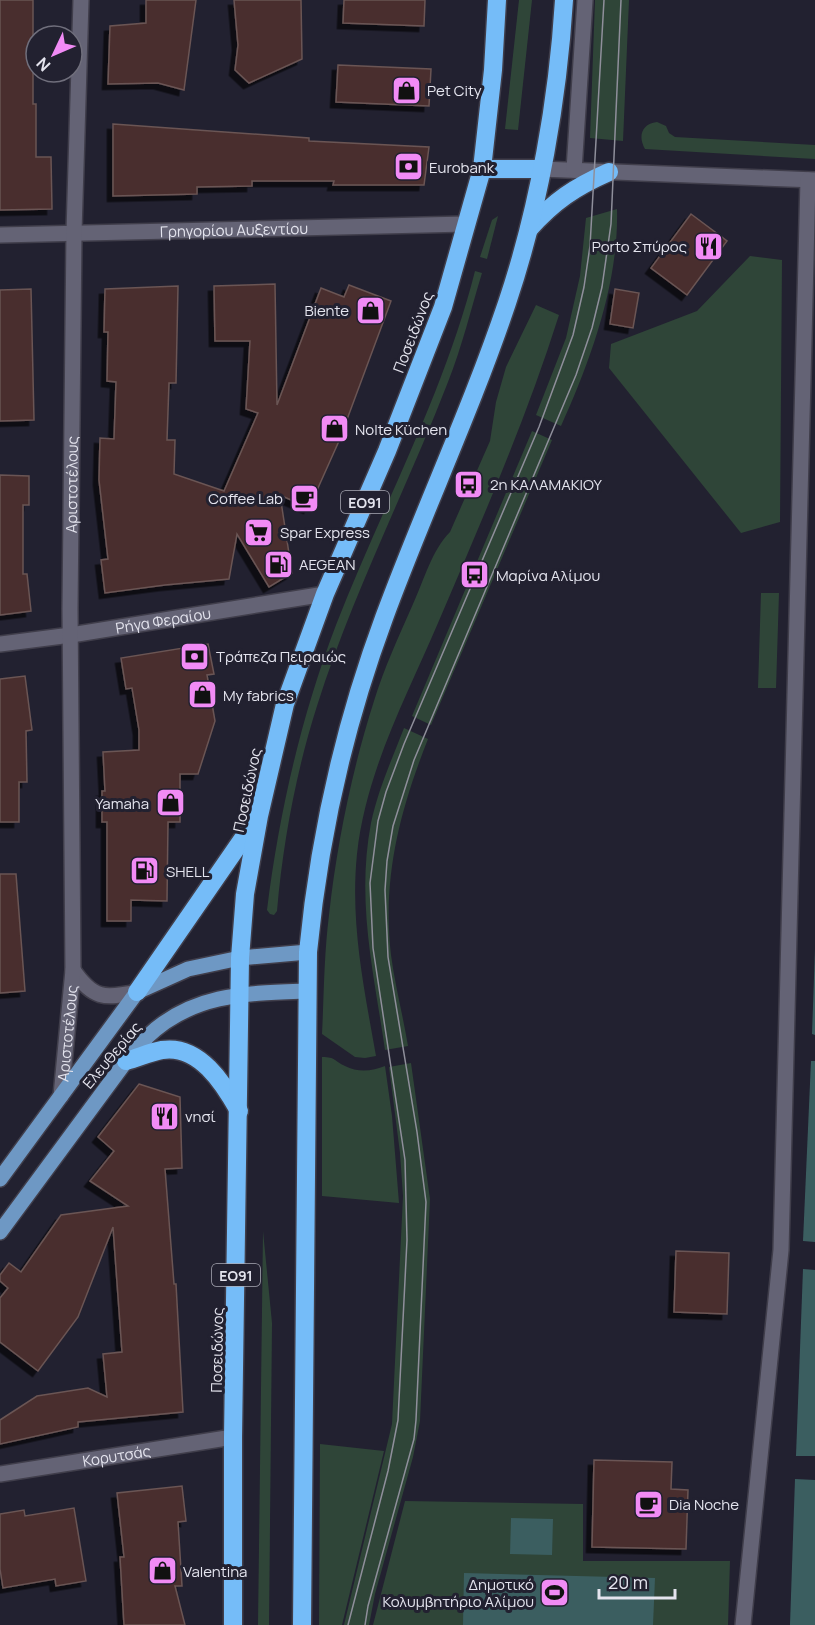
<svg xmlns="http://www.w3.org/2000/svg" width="815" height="1625" font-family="Manrope,sans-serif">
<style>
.green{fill:#2f4538}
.water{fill:#3b5e60}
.building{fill:#4a2e2d;stroke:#6a5554;stroke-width:1.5;filter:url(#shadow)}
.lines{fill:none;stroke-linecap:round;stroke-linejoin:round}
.minor-casing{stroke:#403e4b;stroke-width:18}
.major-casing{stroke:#403e4b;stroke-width:18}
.highway-casing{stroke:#403e4b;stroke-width:21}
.minor{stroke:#646375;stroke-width:15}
.major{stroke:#6e98c4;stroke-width:15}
.highway{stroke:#75bcf8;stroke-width:18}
.tram{stroke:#8f8f9b;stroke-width:1.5}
.labels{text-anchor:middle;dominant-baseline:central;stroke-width:6;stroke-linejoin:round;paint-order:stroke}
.shield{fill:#222130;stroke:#aaaab5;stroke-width:1.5}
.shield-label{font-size:14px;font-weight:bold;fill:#e4e4ee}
.poi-label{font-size:15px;fill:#e4e4ee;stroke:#222130;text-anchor:start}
.street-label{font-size:15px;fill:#e4e4ee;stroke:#222130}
</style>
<defs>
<filter id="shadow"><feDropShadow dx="-5.5" dy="5.5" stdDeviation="0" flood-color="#0009"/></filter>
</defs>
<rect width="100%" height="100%" fill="#222130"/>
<!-- green -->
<g class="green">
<polygon points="519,0 532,0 518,130 505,129"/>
<polygon points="595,0 629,0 623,141 590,138"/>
<path d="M657 122 666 126 669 133 675 137 815 145V159L645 149C638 137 641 124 657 122Z"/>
<path d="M617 209C619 282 591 360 561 426L536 415 566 338 580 276 586 218Z"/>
<polygon points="498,216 487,259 480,257 492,220"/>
<polygon points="750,256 782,260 780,522 741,533 609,368 611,344 697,311"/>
<path d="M475 271 482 273C471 309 462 347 448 382 406 490 352 595 317 706 296 772 283 842 277 911L274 915 270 914 267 910C279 813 301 717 336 625 382 507 444 394 475 271Z"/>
<path d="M536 305 559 315C526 420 481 522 438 623 406 698 366 771 357 854 350 923 364 988 376 1056L365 1058 355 1057 322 1034C324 995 324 955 329 915 337 843 352 770 374 701 384 668 399 636 413 604 424 580 432 550 450 532L490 441 496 402 506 367Z"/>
<polygon points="532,431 552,440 431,725 412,716"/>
<polygon points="761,593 779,593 776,688 758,688"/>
<path d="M404 728 428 739C400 810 382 878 391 955 395 985 403 1016 408 1046L385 1050C374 973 356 902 371 823 378 790 392 759 404 728Z"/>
<path d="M322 1057C336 1057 334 1061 345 1066 358 1073 373 1071 385 1066L392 1116 399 1203 322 1196Z"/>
<polygon points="411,1063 430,1199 420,1421 413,1457 375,1594 369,1625 344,1625 392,1424 403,1196 400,1153 389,1067"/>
<polygon points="263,1231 272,1323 269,1625 258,1625"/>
<polygon points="320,1444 384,1451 342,1625 319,1625"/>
<polygon points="405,1501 583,1504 583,1561 730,1561 728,1625 373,1625"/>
</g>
<!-- water -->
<g class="water">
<polygon points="815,949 815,1035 812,1034"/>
<polygon points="811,1061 815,1061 815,1242 803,1241"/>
<polygon points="803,1269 815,1270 815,1456 796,1456"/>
<polygon points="795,1479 815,1480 815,1625 790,1625"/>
<polygon points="511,1518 553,1519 552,1555 510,1554"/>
<polygon points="464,1573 655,1578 653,1625 463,1625"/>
</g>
<!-- building -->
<g class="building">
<polygon points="0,0 33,0 33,104 36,104 36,157 51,157 52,209 0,210"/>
<polygon points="146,0 196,0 184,90 158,83 108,84 110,26 146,23"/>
<polygon points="234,0 301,0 302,59 249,83 235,70 238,45"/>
<polygon points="344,0 425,0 424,26 343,23"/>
<polygon points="338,65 431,69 429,106 336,102"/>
<polygon points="113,124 309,138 309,141 429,147 424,185 333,185 334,181 252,181 252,186 197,187 197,194 113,196"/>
<polygon points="691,214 727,241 687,295 651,268"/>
<polygon points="275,284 277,405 321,288 344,297 349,285 391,301 339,441 309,508 280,495 292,573 269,587 237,534 229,579 165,585 105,593 101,560 108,559 99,480 100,438 114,439 116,382 107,381 108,332 104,332 105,289 178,286 176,383 169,383 167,440 175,440 174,474 224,491 258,413 246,409 250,341 215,341 214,286"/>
<polygon points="31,289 34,420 0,421 0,290"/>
<polygon points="615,289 639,293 633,328 610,324"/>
<polygon points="0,475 29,476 29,505 23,505 23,574 27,574 31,611 0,615"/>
<polygon points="208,644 214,674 207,675 215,721 198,774 180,774 180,822 168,822 167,901 131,900 131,921 107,921 107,822 102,822 102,791 105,791 103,752 139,750 139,730 132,688 126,689 121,658"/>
<polygon points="25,676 32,730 26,731 27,782 19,782 19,822 0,822 0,679"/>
<polygon points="0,874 16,874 25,991 0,993"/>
<polygon points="139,1084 180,1097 182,1168 165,1169 174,1284 176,1284 183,1412 78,1422 78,1427 0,1444 0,1420 37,1396 88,1388 107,1397 103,1354 122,1352 113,1227 78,1317 38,1371 0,1342 0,1298 8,1288 0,1281 0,1275 9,1263 21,1272 61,1215 128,1206 90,1181 114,1151 98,1137"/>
<polygon points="676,1251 729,1253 727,1314 674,1312"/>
<polygon points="594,1460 672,1462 671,1489 688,1490 686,1549 592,1547"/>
<polygon points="182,1486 186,1521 178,1522 182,1586 175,1586 185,1625 124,1625 120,1557 124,1557 117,1493"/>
<polygon points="74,1508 86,1581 56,1586 55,1579 3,1588 0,1569 0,1514 24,1510 25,1516"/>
</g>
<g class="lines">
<defs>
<g id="minor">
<polyline points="541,169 815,180"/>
<polyline points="574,170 585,0"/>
<path id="s1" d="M0 235 466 224"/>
<path id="s2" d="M0 644 71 635 325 594"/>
<path d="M73 970C93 999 104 999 137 992"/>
<path id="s3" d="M61 1096 73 970 70 609 74 232 81 0"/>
<path id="s4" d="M0 1474 233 1437"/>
<polyline points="743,1625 781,1250 808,180"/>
</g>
<g id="major">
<polyline points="0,1179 137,992 188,969 240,958 308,952"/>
<path d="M0 1232 126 1061C133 1053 140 1045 147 1037 192 993 249 993 307 991"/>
</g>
<g id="highway">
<polyline points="482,169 541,169"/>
<path d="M529 229C554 201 575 187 609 172"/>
<polyline points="137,992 255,821"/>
<path d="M126 1061C138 1058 150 1052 162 1050 199 1044 224 1084 239 1111"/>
<polyline points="233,1625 233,1437 240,958 245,894 259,816 285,704 325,594 387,451 443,307 482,169 493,70 497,0"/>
<path d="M302 1625 308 952C319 838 344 726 384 618 423 512 471 410 507 303 539 208 558 99 564 0"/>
</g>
</defs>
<!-- minor casing -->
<use href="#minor" class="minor-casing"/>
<!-- major casing -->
<use href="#major" class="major-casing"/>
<!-- highway casing -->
<use href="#highway" class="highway-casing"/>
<!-- minor -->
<use href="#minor" class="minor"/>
<!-- major -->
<use href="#major" class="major"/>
<!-- highway -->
<use href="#highway" class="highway"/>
<!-- tram -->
<g class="tram">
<polyline points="348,1625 388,1471 398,1420 407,1240 405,1160 373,948 370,883 378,821 386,792 404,744 539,427 573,335 584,287 590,246 604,0"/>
<polyline points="365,1625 368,1606 414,1439 416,1420 426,1202 417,1132 388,957 385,890 387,861 393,826 414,760 576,375 592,328 602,287 611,224 621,0"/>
</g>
</g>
<!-- icons -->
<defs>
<symbol id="shop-square" viewBox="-11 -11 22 22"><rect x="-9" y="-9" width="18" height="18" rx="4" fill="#f18bf5" stroke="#222130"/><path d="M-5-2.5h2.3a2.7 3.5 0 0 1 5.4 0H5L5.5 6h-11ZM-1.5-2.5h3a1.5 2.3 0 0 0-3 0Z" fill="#111"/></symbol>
<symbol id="bank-square" viewBox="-11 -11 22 22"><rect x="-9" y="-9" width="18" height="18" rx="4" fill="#f18bf5" stroke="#222130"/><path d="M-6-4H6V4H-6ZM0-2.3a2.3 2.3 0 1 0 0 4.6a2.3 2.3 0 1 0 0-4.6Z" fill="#111"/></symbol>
<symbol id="restaurant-square" viewBox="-11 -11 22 22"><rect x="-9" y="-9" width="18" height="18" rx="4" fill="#f18bf5" stroke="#222130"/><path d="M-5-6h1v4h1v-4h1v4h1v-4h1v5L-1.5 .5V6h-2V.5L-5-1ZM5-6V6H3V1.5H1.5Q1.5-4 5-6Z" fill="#111"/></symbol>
<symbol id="bus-square" viewBox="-11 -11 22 22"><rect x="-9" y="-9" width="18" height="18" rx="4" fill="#f18bf5" stroke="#222130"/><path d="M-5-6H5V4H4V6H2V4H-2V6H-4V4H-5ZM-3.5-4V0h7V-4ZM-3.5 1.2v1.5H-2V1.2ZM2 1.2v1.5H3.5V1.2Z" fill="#111"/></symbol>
<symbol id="cafe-square" viewBox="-11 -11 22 22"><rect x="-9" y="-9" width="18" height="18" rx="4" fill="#f18bf5" stroke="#222130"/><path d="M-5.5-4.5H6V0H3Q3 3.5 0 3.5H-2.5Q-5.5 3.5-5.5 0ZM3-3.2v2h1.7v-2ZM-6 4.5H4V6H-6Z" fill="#111"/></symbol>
<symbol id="supermarket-square" viewBox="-11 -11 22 22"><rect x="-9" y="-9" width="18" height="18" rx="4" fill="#f18bf5" stroke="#222130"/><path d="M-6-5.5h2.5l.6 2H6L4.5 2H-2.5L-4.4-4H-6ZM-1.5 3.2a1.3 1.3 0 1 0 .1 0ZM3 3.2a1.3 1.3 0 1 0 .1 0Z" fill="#111"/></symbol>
<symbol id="fuel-square" viewBox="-11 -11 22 22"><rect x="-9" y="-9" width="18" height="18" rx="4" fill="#f18bf5" stroke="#222130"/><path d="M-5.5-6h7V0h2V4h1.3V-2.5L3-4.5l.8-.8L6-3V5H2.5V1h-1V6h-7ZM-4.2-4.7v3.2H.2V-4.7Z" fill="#111"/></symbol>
<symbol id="stadium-square" viewBox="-11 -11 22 22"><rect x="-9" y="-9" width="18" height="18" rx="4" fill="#f18bf5" stroke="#222130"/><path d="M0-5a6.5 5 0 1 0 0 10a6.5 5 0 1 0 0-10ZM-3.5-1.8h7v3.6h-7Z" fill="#111"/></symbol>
</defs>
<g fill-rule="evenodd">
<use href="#shop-square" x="390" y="74" width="33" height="33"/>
<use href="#bank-square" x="392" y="150" width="33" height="33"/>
<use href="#restaurant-square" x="692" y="230" width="33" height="33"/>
<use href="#shop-square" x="354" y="294" width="33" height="33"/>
<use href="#shop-square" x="318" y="412" width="33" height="33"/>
<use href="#bus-square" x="452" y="468" width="33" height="33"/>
<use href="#cafe-square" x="288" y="482" width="33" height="33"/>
<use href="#supermarket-square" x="242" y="516" width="33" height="33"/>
<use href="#fuel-square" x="262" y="548" width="33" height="33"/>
<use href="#bus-square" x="458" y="558" width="33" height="33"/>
<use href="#bank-square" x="178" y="640" width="33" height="33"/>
<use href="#shop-square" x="186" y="678" width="33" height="33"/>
<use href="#shop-square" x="154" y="786" width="33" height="33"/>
<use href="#fuel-square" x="128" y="854" width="33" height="33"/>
<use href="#restaurant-square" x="148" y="1100" width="33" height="33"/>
<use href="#cafe-square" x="632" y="1488" width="33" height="33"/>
<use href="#shop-square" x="146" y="1554" width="33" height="33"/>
<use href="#stadium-square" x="538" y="1576" width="33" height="33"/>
</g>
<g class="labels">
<!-- shield labels -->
<g class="shield">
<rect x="341" y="491" width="48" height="22" rx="4.5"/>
<rect x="212" y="1264" width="48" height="22" rx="4.5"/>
</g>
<g class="shield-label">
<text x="365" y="502">ΕΟ91</text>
<text x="236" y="1275">ΕΟ91</text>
</g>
<!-- poi labels -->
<g class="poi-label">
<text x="427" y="90">Pet City</text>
<text x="429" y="167">Eurobank</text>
<text x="687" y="246" text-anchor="end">Porto Σπύρος</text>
<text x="349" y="310" text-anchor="end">Biente</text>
<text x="355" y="429">Nolte Küchen</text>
<text x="490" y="484">2η ΚΑΛΑΜΑΚΙΟΥ</text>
<text x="283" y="498" text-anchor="end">Coffee Lab</text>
<text x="280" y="532">Spar Express</text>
<text x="299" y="564">AEGEAN</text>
<text x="496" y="575">Μαρίνα Αλίμου</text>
<text x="216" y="656">Τράπεζα Πειραιώς</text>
<text x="223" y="695">My fabrics</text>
<text x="149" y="803" text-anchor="end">Yamaha</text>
<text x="166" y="871">SHELL</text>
<text x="185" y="1116">νησί</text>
<text x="669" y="1504">Dia Noche</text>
<text x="183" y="1571">Valentina</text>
<text x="534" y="1584" text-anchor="end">Δημοτικό<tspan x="534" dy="17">Κολυμβητήριο Αλίμου</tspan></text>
</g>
<!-- street labels -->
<g class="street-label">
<text stroke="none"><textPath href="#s1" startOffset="234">Γρηγορίου Αυξεντίου</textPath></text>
<text transform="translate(413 332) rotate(-69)">Ποσειδώνος</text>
<text stroke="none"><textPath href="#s3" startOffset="612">Αριστοτέλους</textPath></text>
<text stroke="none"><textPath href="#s2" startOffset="165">Ρήγα Φεραίου</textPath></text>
<text transform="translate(247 790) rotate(-78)">Ποσειδώνος</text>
<text stroke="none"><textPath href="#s3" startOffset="63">Αριστοτέλους</textPath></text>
<text transform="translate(112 1055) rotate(-50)">Ελευθερίας</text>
<text transform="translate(217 1350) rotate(-89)">Ποσειδώνος</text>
<text stroke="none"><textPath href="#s4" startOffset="118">Κορυτσάς</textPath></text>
</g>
</g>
<!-- north arrow -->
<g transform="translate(54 54) rotate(226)"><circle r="28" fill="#222130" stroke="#706f7c" stroke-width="1.5"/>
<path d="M0-4.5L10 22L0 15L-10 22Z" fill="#f18bf5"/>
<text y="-9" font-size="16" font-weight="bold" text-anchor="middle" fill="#e4e4ee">N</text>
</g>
<!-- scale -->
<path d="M599 1589v9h76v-9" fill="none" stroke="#e4e4ee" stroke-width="3"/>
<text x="608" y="1589" font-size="18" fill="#e4e4ee" stroke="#222130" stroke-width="4.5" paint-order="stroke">20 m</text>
</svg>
